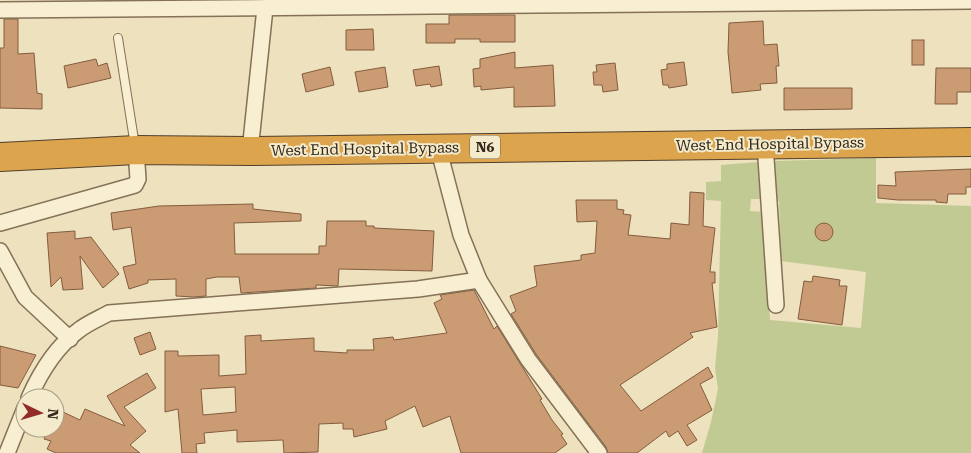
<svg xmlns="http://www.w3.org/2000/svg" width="971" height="453" font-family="'Roboto Serif',serif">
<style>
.green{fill:#c1ca93}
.building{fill:#cb9c74;stroke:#835c3e;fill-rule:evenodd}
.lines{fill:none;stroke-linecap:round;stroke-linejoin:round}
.lane-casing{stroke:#857157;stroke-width:10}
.street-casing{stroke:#857157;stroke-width:18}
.highway-casing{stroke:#523f2c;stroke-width:30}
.lane{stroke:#f8eed1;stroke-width:8}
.street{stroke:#f8eed1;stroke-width:15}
.highway{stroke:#dda44e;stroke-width:28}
.labels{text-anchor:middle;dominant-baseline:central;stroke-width:4;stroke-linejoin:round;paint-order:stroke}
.shield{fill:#f4ebcd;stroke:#6e6351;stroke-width:1}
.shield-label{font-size:14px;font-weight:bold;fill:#34291c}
.street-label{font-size:15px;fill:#34291c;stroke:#f4ebcd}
</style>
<rect width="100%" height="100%" fill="#ede1be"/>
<!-- green -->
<polygon class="green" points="876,158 876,203 971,206 971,453 702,453 711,422 718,389 715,368 718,336 721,201 706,200 706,182 721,181 721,165 758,162 760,199 751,199 750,211 763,212 770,320 861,328 866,272 781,261 779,201 776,201 774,161"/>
<!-- building -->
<g class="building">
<polygon points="449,15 515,15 515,42 480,42 480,39 455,39 455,43 426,43 426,24 449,24"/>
<polygon points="4,19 18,19 18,54 34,53 37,93 42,94 42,109 0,108 0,48 4,48"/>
<polygon points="763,21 764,45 777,44 779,66 776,66 777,83 760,84 761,90 732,93 728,52 729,23"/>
<polygon points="373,29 374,50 346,50 346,30"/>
<rect x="912" y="40" width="12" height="25"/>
<polygon points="515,52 515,68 553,65 555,106 514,107 514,87 481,90 481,86 474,87 473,69 480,68 480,59"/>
<polygon points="96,59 98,66 107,63 111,78 68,88 64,66"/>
<polygon points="684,62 687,85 669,88 668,85 663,85 661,70 667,69 667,64"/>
<polygon points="615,63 618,90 603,92 602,85 594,85 593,72 597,72 596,65"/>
<polygon points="439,66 442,85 431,87 430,84 416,86 413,70"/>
<polygon points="330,67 334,85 306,92 302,74"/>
<polygon points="385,67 388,87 359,92 355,72"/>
<polygon points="936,68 971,68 971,92 957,92 957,104 935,104"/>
<polygon points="784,88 852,88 852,109 784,110"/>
<polygon points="971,169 971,187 966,187 966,194 948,194 947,203 936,202 936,200 898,200 878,198 878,185 896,186 895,172"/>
<polygon points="690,192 704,193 703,226 715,228 710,272 715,272 715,283 712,283 717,327 690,333 693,337 620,385 641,411 708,367 713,377 700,384 712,410 687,425 697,440 687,446 678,431 669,437 666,431 637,453 608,453 606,447 536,354 511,314 516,311 510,296 537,286 534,266 581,260 581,255 595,253 597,221 577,222 576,200 617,200 617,209 624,210 623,214 631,215 628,235 670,239 671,223 689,225"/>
<polygon points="253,204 253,209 301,214 301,221 234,223 235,254 319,254 319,246 326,246 327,221 366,221 366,226 374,226 374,228 434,231 432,271 339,269 338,286 316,285 316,288 241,293 239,277 217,277 206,279 206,296 194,297 176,296 176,279 148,280 148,283 129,289 123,267 136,264 131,227 113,230 111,213 159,206"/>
<circle cx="824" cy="232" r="9"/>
<polygon points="75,231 75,239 91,237 119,274 103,288 80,256 83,289 63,290 61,277 51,287 47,233"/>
<polygon points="813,276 840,280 839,286 847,286 842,325 798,319 804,281 812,282"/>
<path d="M474 290 494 329 497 326 542 399 540 400 552 420 563 434 561 435 567 444 555 453H461L450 416 423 427 415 406 385 421 387 429 354 437 353 429H343V423L319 424 318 452 284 453 283 440 237 442V430L204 433 205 443 196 444 197 453H182L178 409 165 412V351H178V356L219 355V376L246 374 245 336 261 335V341L314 338V351L347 353V350H374L373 339 393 337 394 340 447 333 434 303 442 299 440 295ZM235 387 236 412 203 415 201 389Z"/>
<polygon points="150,332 156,349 140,355 134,338"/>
<polygon points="0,346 36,355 18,388 0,385"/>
<polygon points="147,373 156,388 124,407 146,431 130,445 140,453 56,453 47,449 51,441 44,439 49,428 56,428 63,412 80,420 85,409 125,426 107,396"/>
</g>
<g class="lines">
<defs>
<polyline id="lane" points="118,38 135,146"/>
<g id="street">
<polyline points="0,10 971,1"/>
<polyline points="765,144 776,305"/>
<polyline points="438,147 461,235 479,280 528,359 599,453"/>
<polyline points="250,151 265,8"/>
<polyline points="0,223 135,185 138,179 136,150"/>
<polyline points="0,251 25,297 70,339"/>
<path d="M29 398C40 373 57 346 79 330 88 323 100 318 109 313L418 289 479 280"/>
<polyline points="7,453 25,408"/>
</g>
<polyline id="highway" points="0,157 136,150 250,151 971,142"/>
</defs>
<!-- lane casing -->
<use href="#lane" class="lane-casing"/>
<!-- street casing -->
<use href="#street" class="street-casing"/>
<!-- highway casing -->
<use href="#highway" class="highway-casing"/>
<!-- lane -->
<use href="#lane" class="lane"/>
<!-- street -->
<use href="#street" class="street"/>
<!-- highway -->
<use href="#highway" class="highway"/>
</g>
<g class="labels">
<!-- shield labels -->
<rect class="shield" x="470" y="135.5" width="30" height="23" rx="4"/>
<g class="shield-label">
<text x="485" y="147">N6</text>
</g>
<!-- street labels -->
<g class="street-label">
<text transform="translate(770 144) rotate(-1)">West End Hospital Bypass</text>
<text transform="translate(365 149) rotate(-1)">West End Hospital Bypass</text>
</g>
</g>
<!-- north arrow -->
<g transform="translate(40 413) rotate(95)"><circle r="24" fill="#f4ebcd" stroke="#a79d86"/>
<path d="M0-4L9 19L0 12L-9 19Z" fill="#932c28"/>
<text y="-8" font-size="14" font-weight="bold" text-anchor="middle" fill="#34291c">N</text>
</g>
</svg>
